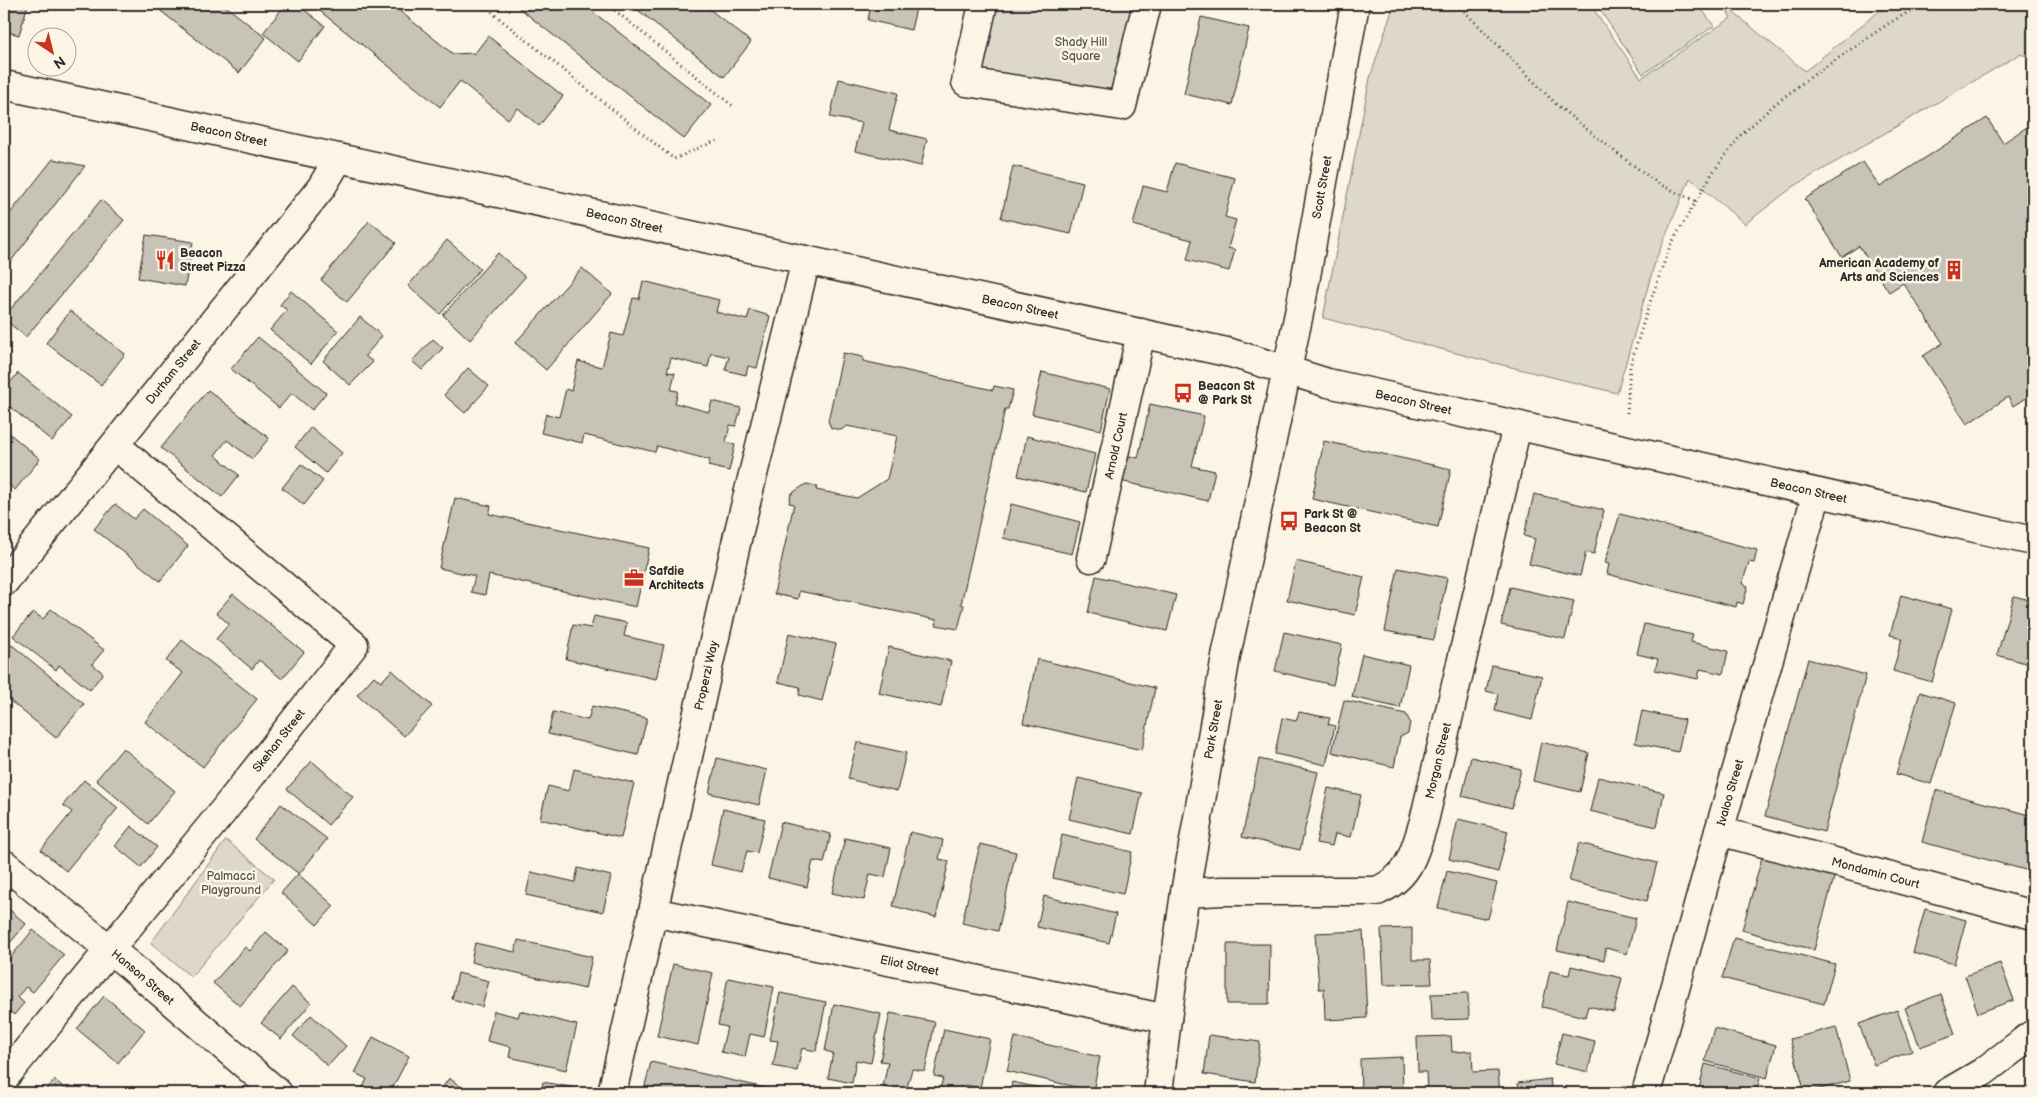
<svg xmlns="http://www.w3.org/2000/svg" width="2037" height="1097" font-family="'Balsamiq Sans',sans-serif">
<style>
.green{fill:#ded8ca;stroke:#84827a}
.building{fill:#c8c3b7;stroke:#2b2b2b}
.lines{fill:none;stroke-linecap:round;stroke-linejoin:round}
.minor-casing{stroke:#2b2b2b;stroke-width:31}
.major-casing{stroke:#2b2b2b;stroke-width:31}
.path{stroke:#2b2b2b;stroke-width:3;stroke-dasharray:1 4;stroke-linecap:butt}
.minor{stroke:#fcf5e5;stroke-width:28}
.major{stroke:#fcf5e5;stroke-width:28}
.labels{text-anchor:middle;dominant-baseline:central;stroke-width:5;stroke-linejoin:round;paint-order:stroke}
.park-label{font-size:12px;fill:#585653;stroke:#fcf5e5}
.street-label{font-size:12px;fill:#2b2b2b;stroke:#fcf5e5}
.poi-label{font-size:12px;font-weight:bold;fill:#2b2b2b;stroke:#fcf5e5;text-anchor:start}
</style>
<rect width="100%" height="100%" fill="#fcf5e5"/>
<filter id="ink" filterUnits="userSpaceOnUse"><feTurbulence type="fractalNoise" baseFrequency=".02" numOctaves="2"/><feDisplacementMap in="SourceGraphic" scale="10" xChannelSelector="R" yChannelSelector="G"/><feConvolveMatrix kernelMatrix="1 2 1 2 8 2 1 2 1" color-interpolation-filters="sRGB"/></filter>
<g filter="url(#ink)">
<!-- green -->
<g class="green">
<polygon points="991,4 1138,4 1117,103 976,72"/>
<polygon points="1394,4 1590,4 1641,78 1731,18 1723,4 1805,71 1888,4 2033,4 2033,58 2020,54 1793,187 1745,224 1690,178 1656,259 1617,393 1490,362 1323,318 1370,78"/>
<polygon points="1596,4 1698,4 1714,26 1643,74"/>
<polygon points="226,840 274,879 191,977 151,943"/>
</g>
<!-- building -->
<g class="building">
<polygon points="4,4 28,4 19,35 4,31"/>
<polygon points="152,4 223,4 266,38 239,73"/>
<polygon points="286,4 306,4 302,8 325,26 298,61 263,33"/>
<polygon points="311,4 391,4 453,54 475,53 488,36 563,96 539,126 518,108 508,119 460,81 440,107"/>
<polygon points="522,4 583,4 711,105 684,139 519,8"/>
<polygon points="630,4 703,4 751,42 724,77"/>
<polygon points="871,4 917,4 911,30 868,20"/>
<polygon points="1201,17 1249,28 1232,105 1184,94"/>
<polygon points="839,79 898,93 889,130 927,139 921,166 855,151 862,123 830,117"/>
<polygon points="1987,118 2003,143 2033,123 2033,393 2013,406 2008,397 1967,424 1923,356 1943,343 1903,283 1889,292 1859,246 1842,257 1805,199 1863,162 1880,187"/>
<polygon points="53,159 85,166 4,270 4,221"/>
<polygon points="1175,163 1235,178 1225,217 1236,220 1228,248 1235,250 1229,271 1187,260 1192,240 1133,225 1143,186 1167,192"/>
<polygon points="1013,166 1083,182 1071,234 1001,218"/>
<polygon points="101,200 124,220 26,337 4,319 4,317"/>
<polygon points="369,221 396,243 347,302 321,280"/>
<polygon points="146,235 193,242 185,286 138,278"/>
<polygon points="447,240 480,269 440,314 408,286"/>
<polygon points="498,253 525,277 470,340 443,315"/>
<polygon points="582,268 612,294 546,370 515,343"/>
<polygon points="643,281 719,300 716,312 747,320 750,310 770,316 757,368 748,366 746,375 725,370 729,357 711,353 708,367 671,358 667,372 675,373 671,390 678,391 675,403 709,412 712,401 741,408 736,426 730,425 726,442 735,445 729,471 708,466 710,460 657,446 655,452 584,435 582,443 541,433 546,414 559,417 566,389 571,391 578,361 602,367 611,333 623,336 633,298 639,299"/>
<polygon points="291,291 338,331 311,364 270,330 287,310 280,305"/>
<polygon points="70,311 125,354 101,385 46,343"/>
<polygon points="360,317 382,336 365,356 373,362 350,385 323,361"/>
<polygon points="258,337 326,393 312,410 292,393 279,408 231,369"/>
<polygon points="433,339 443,348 422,370 412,361"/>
<polygon points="843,353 863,357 863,361 993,390 994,386 1013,390 1008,409 1005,409 961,604 964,605 958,629 936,625 937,620 799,591 798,599 774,594 794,504 789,503 791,494 806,484 817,486 816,490 857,498 887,479 897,436 847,426 841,430 831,428 828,421"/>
<polygon points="468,368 489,386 465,413 444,395"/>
<polygon points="1042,372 1110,389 1101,430 1032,414"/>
<polygon points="18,373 72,417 52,441 4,402 4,390"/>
<polygon points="208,390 269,438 252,459 227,440 215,455 239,475 222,497 161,448"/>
<polygon points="1150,404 1204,416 1192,466 1215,471 1208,501 1120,481 1125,455 1138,458"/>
<polygon points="311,427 342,453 326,473 295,447"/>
<polygon points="4,429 40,459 15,490 4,481"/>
<polygon points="1027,436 1095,454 1086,492 1018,476"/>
<polygon points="1324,441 1451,469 1438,527 1312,499"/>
<polygon points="301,464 323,481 304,505 282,488"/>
<polygon points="1534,494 1604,510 1594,554 1586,552 1580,576 1529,564 1535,539 1524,536"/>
<polygon points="455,498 491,506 489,514 649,548 636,607 489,575 485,595 471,592 475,576 439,568"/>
<polygon points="115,504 134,519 143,509 188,546 160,581 94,529"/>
<polygon points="1011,504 1080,522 1072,554 1003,538"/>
<polygon points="1620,514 1757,550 1754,563 1749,562 1742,584 1748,586 1743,604 1737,602 1736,607 1607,574 1609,564 1605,563"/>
<polygon points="1296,561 1364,577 1355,615 1287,600"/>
<polygon points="1398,568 1447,578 1434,640 1385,631"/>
<polygon points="1096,576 1176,595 1167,631 1088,613"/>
<polygon points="1510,587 1574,601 1565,639 1501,625"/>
<polygon points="233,594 304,652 282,679 259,660 252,669 216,639 229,624 216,613"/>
<polygon points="1901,595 1952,609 1932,682 1893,671 1902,638 1890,635"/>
<polygon points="2014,596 2033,601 2033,647 2029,664 1997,655"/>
<polygon points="51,609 104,650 92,664 103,673 90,690 59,665 56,670 13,636 33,612 43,619"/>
<polygon points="594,616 627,623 624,636 664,645 656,679 566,659 573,625 591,628"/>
<polygon points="1644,624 1693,635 1691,642 1728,651 1723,674 1700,669 1698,679 1655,670 1658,659 1637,654"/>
<polygon points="1284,632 1342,645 1333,685 1275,671"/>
<polygon points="789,633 836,644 822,701 799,695 800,687 778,682"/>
<polygon points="182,640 257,699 203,767 145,722 183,673 166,661"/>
<polygon points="12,645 84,704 56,738 4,696 4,655"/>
<polygon points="889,647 951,661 941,707 879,693"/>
<polygon points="1362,654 1409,665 1400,708 1352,697"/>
<polygon points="1037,659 1155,688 1142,750 1023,723"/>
<polygon points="1808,659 1866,675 1824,832 1765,816"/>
<polygon points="1492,665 1542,676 1532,720 1495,711 1498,694 1486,691"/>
<polygon points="392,670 432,706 404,736 357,695 374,676 381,682"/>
<polygon points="1920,692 1956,703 1931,784 1896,774"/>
<polygon points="1344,700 1406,714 1410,722 1408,733 1400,737 1394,767 1332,752"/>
<polygon points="592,706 647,718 638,755 548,734 553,712 588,720"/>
<polygon points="1642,711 1685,720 1678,752 1635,743"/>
<polygon points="1299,712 1330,718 1328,724 1335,726 1326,765 1275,754 1282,718 1296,721"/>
<polygon points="857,742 906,753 897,791 848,779"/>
<polygon points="1541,742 1589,753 1580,792 1533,781"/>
<polygon points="123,748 175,791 148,824 96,780"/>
<polygon points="1471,757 1521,769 1512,808 1462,796"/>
<polygon points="717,758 767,770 759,805 709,793"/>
<polygon points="1259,759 1318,772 1300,850 1242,837"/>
<polygon points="312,761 353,797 328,825 287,789"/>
<polygon points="574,769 634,783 621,838 540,819 548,786 569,791"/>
<polygon points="1598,777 1664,793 1657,827 1590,811"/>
<polygon points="1078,778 1142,793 1133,834 1069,819"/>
<polygon points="84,780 118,808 66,871 41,850 72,812 63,805"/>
<polygon points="1328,788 1361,795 1351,837 1335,834 1332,846 1316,843"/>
<polygon points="1936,790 2033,816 2033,872 1922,842"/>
<polygon points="281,804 327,839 299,874 254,839"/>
<polygon points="723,809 765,819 757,853 747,851 741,872 711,865"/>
<polygon points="1458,819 1508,831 1498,872 1449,859"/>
<polygon points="781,822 831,834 824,863 813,861 807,887 768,878"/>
<polygon points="131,826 157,847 141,867 115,846"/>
<polygon points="910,832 943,840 939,859 949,861 936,917 893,906"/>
<polygon points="1062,835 1132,852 1123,894 1053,878"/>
<polygon points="845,838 891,848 885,877 870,874 864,900 832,893"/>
<polygon points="1579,843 1657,863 1647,901 1569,881"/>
<polygon points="980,844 1016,852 998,931 962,923"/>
<polygon points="1763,854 1835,874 1814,950 1742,930"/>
<polygon points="578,868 611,876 603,912 526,895 531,872 575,882"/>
<polygon points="1447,871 1497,883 1488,919 1438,908"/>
<polygon points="298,874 334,906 317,925 281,893"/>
<polygon points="1044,896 1116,914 1109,943 1037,927"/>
<polygon points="1568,902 1636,918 1627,954 1606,948 1604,960 1557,950"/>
<polygon points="4,905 26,924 4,950"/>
<polygon points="1925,909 1966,920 1954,964 1913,953"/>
<polygon points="1412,928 1412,960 1430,960 1432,984 1384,985 1381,929"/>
<polygon points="33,930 64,955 33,992 26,987 17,997 24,1003 14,1015 4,1006 4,963 5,964"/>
<polygon points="1363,931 1367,1018 1325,1020 1324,989 1319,989 1315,933"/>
<polygon points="266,932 288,951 240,1006 213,983 245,947 250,951"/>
<polygon points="1734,938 1835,964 1824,1004 1722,978"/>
<polygon points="518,940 592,957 585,989 471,962 475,943 515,952"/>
<polygon points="1227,944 1270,944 1269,1004 1227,1004"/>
<polygon points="2000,963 2014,1000 1978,1013 1965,976"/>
<polygon points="673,964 713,973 698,1045 657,1036"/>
<polygon points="1571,966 1622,978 1614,1012 1588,1006 1585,1017 1542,1007 1550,971 1569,975"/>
<polygon points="458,973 489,981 482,1007 452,999"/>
<polygon points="728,978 774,987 764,1037 750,1034 745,1057 721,1052 727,1027 718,1025"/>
<polygon points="292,987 311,1003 281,1039 261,1023"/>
<polygon points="780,993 826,1002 816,1051 802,1048 797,1071 773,1066 778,1041 770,1040"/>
<polygon points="1468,993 1469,1019 1432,1020 1431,994"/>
<polygon points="1941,994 1955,1034 1920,1047 1905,1008"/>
<polygon points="104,996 145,1030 118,1063 77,1029"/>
<polygon points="834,1004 881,1014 871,1063 856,1060 852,1083 828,1078 833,1053 825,1051"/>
<polygon points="1897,1010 1912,1051 1874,1065 1859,1024"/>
<polygon points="494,1011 518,1017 520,1011 577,1025 566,1070 509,1057 511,1047 487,1041"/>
<polygon points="890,1013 935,1022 925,1071 912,1069 906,1091 883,1087 888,1062 880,1061"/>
<polygon points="311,1015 346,1046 328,1066 293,1036"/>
<polygon points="1836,1027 1850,1081 1805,1093 1790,1039"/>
<polygon points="1714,1028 1776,1045 1767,1078 1705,1061"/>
<polygon points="944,1029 990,1039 980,1088 966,1085 964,1093 939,1093 943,1078 934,1076"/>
<polygon points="1562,1033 1595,1041 1588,1072 1554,1064"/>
<polygon points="1209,1035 1260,1042 1255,1082 1204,1074"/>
<polygon points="1451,1036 1452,1052 1472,1051 1473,1072 1498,1071 1500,1093 1427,1093 1426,1072 1418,1072 1417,1037"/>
<polygon points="373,1037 409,1056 390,1093 360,1093 367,1079 355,1073"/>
<polygon points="1015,1037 1100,1057 1093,1091 1007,1071"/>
<polygon points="1402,1057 1403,1093 1361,1093 1360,1059"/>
<polygon points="651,1062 787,1093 643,1093"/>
<polygon points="1705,1064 1760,1078 1756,1093 1698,1093"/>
<polygon points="449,1078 470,1093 439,1093"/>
<polygon points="1550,1079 1552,1093 1520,1093 1518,1083"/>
<polygon points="55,1080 70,1093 43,1093"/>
<polygon points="543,1082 575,1088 574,1093 541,1093"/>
<polygon points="1012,1082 1064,1093 1009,1093"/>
</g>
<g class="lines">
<defs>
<g id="minor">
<polyline points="983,4 966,82 1122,106 1147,4"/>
<path id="s1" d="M1091 558 1141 333"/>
<path id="s2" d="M4 582 321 188 339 158"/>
<path id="s3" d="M1719 831 2033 915"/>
<path id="s4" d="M4 864 129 965 278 1093"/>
<path id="s5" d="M1185 893 1222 891H1377C1410 877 1414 853 1424 821L1517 426"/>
<path id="s6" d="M653 912 1167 1019"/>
<path id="s7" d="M4 1078 224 810 354 645 115 445"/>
<path id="s8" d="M612 1093 738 535 806 260"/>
<path id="s9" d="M1158 1093 1167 1019 1185 893 1226 656 1301 304 1355 4"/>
<path id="s10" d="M1646 1093 1719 831 1817 493"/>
<polyline points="1947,1093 1983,1072 2033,1034"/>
</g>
<g id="major">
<path id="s11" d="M4 85 1231 353 1328 383 2033 541"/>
</g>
</defs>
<!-- minor casing -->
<use href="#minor" class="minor-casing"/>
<!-- major casing -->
<use href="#major" class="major-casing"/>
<!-- path -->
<g class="path">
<polyline points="485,4 495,15 674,159 720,139"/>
<polyline points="607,4 734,107"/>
<polyline points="1457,4 1558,106 1618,154 1659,184 1695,201"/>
<polyline points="1627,413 1630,366 1648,308 1670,246 1713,172 1741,135 1775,104 1812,76 1888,24 1922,4"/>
</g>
<!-- minor -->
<use href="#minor" class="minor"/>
<!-- major -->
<use href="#major" class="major"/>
</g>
</g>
<!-- icons -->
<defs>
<symbol id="restaurant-bare" viewBox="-9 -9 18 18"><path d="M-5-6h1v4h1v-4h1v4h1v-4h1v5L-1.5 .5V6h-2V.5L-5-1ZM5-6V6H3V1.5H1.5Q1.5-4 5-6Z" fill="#c8321e" stroke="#fcf5e5" stroke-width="2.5" paint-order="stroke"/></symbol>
<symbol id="building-bare" viewBox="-9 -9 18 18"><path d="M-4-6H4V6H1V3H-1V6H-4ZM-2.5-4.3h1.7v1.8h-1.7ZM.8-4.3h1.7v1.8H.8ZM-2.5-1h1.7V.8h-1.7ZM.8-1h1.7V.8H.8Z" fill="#c8321e" stroke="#fcf5e5" stroke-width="2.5" paint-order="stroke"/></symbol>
<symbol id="bus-bare" viewBox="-9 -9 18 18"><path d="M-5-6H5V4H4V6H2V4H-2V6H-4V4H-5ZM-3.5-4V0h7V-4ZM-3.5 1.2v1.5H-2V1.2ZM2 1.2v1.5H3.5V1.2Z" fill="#c8321e" stroke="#fcf5e5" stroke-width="2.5" paint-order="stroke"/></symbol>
<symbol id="office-bare" viewBox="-9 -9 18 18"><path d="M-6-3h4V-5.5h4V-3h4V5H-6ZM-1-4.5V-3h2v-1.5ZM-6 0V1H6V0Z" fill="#c8321e" stroke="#fcf5e5" stroke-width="2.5" paint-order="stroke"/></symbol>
</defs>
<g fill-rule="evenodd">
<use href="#restaurant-bare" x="151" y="246" width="28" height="28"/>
<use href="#building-bare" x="1940" y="256" width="28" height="28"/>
<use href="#bus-bare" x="1169" y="379" width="28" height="28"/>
<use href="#bus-bare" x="1275" y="507" width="28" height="28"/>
<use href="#office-bare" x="620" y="564" width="28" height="28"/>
</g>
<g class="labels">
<!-- park labels -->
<g class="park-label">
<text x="1081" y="42">Shady Hill<tspan x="1081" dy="14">Square</tspan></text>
<text x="231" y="876">Palmacci<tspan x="231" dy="14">Playground</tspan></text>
</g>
<!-- street labels -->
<g class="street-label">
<text stroke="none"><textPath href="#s11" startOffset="230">Beacon Street</textPath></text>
<text stroke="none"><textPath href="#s9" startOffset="921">Scott Street</textPath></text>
<text stroke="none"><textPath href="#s11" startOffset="635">Beacon Street</textPath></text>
<text stroke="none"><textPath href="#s11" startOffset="1040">Beacon Street</textPath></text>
<text stroke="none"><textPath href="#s2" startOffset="270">Durham Street</textPath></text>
<text stroke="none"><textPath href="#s11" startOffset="1445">Beacon Street</textPath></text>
<text stroke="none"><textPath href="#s1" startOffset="115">Arnold Court</textPath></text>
<text stroke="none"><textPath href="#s11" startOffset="1850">Beacon Street</textPath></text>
<text stroke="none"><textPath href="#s8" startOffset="428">Properzi Way</textPath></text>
<text stroke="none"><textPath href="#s9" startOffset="368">Park Street</textPath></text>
<text stroke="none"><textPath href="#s7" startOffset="435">Skehan Street</textPath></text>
<text stroke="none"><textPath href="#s5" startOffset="342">Morgan Street</textPath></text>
<text stroke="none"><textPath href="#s10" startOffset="312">Ivaloo Street</textPath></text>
<text stroke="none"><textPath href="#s3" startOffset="162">Mondamin Court</textPath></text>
<text stroke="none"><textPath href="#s6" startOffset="262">Eliot Street</textPath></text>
<text stroke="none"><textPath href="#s4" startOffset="179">Hanson Street</textPath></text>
</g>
<!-- poi labels -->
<g class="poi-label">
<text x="180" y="253">Beacon<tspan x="180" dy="14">Street Pizza</tspan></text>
<text x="1939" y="263" text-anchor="end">American Academy of<tspan x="1939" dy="14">Arts and Sciences</tspan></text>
<text x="1198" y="386">Beacon St<tspan x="1198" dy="14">@ Park St</tspan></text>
<text x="1304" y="514">Park St @<tspan x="1304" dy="14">Beacon St</tspan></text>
<text x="649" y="571">Safdie<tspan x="649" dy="14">Architects</tspan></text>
</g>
</g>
<!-- margin -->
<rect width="2037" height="1097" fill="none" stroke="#fcf5e5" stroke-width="20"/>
<rect x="10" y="10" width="2017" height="1077" fill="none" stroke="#2b2b2b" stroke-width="2" filter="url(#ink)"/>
<!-- north arrow -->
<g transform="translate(52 52) rotate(145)"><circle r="24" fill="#fcf5e5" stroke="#a8a49b"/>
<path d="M0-4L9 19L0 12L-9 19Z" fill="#c8321e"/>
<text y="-8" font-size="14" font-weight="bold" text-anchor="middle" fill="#2b2b2b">N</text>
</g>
</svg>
